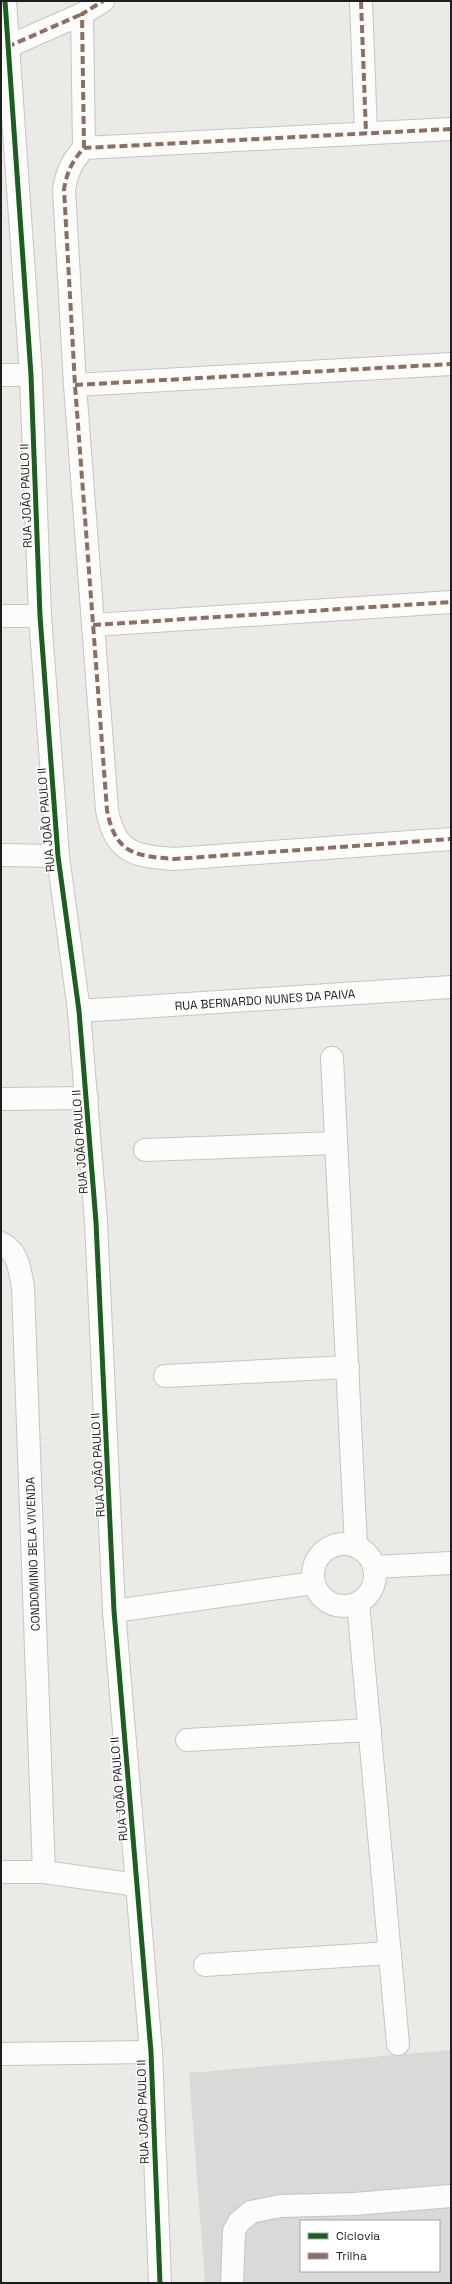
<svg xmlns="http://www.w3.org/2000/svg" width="452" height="2284" font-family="'Space Grotesk',sans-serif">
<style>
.residential{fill:#dbd9d7;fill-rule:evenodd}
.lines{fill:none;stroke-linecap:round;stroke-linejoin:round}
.minor-casing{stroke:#c5c4c2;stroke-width:24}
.minor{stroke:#fcfcfb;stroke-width:22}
.quiet{stroke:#8d6e63;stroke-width:4;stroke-dasharray:8 4;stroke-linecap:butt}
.cycleway-casing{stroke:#fff;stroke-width:8}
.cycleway{stroke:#1b5e20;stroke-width:5}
.labels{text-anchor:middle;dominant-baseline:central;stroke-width:3;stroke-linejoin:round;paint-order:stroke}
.street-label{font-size:12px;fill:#1e1e1e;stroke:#fff}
</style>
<rect width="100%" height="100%" fill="#eceae6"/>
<!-- residential -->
<path class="residential" d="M451 2050V2283H205L189 2073ZM301 2221H439V2271H301Z"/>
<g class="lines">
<defs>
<g id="minor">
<polyline points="5,1 31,375 40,616 58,856 79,1011 96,1222 114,1611 151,2052 160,2283"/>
<polyline points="361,1 366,133"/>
<polyline points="7,47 82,14"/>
<path d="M451 129 84 148C72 161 67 172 64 189L75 385 107 810C115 853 134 856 174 859L451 839"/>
<polyline points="84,148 82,14 103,1"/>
<polyline points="1,375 31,375"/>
<polyline points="75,385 451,364"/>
<polyline points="1,616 40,616"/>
<polyline points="93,625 451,602"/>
<polyline points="1,855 58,856"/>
<polyline points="79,1011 451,987"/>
<polyline points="332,1058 356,1546"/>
<polyline points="1,1099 87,1098"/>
<polyline points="145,1150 336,1143"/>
<path d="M1 1243C19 1252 19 1269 23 1286L44 1872"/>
<polyline points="165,1376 348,1367"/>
<circle cx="344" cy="1575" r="31"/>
<polyline points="374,1567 451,1563"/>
<polyline points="358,1603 398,2044"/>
<polyline points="114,1611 313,1583"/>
<polyline points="187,1740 370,1730"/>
<polyline points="1,1872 44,1872 137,1885"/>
<polyline points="205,1965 390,1953"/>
<polyline points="1,2054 151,2052"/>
<polyline points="232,2283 234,2231 239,2222 251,2212 280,2206 354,2204 451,2196"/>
</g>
</defs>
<!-- minor casing -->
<use href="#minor" class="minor-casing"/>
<!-- minor -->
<use href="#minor" class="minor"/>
<!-- quiet -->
<g class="quiet">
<polyline points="361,1 366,133"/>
<polyline points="7,47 82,14"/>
<path d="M451 129 84 148C72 161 67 172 64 189L75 385 107 810C115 853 134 856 174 859L451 839"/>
<polyline points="84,148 82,14 103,1"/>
<polyline points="75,385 451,364"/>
<polyline points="93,625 451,602"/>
</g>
<defs>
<polyline id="cycleway" points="5,1 31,375 40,616 58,856 79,1011 96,1222 114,1611 151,2052 160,2283"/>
</defs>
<!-- cycleway casing -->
<use href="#cycleway" class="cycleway-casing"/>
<!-- cycleway -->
<use href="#cycleway" class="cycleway"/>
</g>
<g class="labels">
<!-- street labels -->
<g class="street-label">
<text transform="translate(26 496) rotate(-92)">RUA JOÃO PAULO II</text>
<text transform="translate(46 820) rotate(-95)">RUA JOÃO PAULO II</text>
<text transform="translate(265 1000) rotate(-4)">RUA BERNARDO NUNES DA PAIVA</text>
<text transform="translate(80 1142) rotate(-94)">RUA JOÃO PAULO II</text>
<text transform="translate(98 1465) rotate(-93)">RUA JOÃO PAULO II</text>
<text transform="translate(33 1554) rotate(-92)">CONDOMINIO BELA VIVENDA</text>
<text transform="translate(119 1789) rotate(-95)">RUA JOÃO PAULO II</text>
<text transform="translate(143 2112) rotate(-92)">RUA JOÃO PAULO II</text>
</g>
</g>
<!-- border -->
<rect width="452" height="2284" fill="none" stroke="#1e1e1e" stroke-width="4"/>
<!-- legend -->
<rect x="300" y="2220" width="140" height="52" fill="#ffffff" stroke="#a5a5a5"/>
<rect x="308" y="2233" width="20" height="6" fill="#1b5e20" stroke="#a5a5a5"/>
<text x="336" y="2240" font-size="12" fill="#1e1e1e">Ciclovia</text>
<rect x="308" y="2253" width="20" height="6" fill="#8d6e63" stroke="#a5a5a5"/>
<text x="336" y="2260" font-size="12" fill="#1e1e1e">Trilha</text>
</svg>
